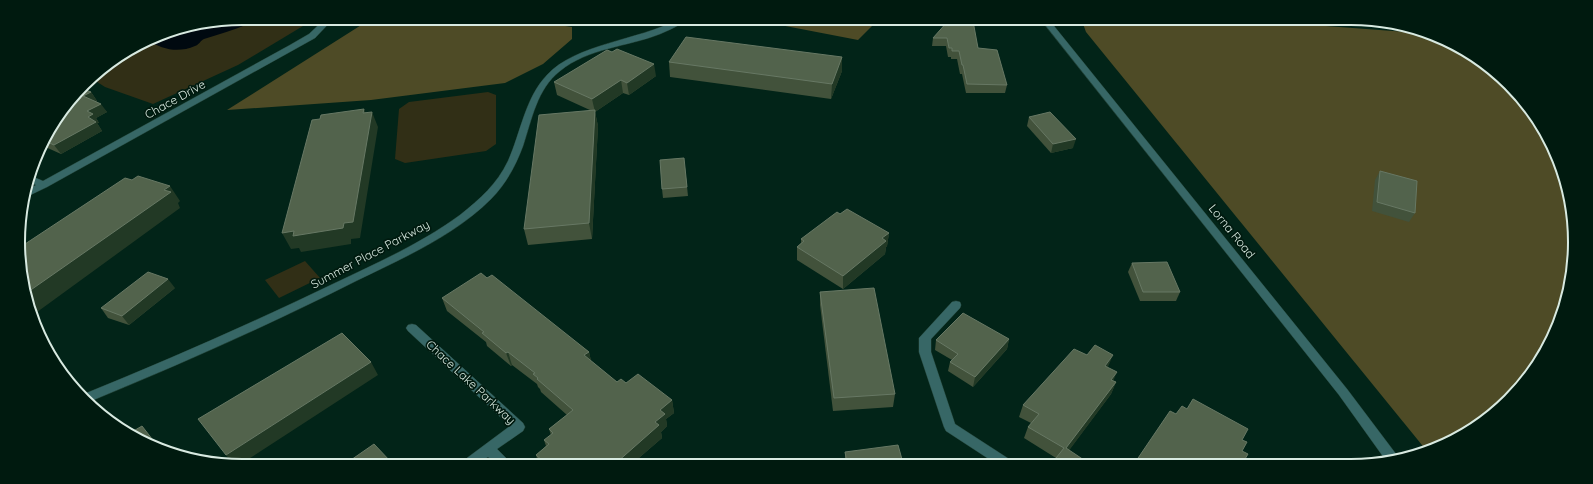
<svg xmlns="http://www.w3.org/2000/svg" width="1593" height="484" font-family="Quicksand,sans-serif">
<style>
.green{fill:#312f16}
.forest{fill:#4e4b26}
.water{fill:#000910}
.lines{fill:none;stroke-linecap:round;stroke-linejoin:round}
.minor-casing{stroke:#204034;stroke-width:1}
.minor{fill:#376766;fill-rule:evenodd}
.wall{fill:#42523b}
.shaded-wall{fill:#223925}
.building{fill:#52634c;stroke:#677864}
.labels{text-anchor:middle;dominant-baseline:central;stroke-width:3.5;stroke-linejoin:round;paint-order:stroke}
.street-label{font-size:12px;fill:#d8eae1;stroke:#001a0f}
.rim{fill:none;stroke:#d8eae1;stroke-width:2}
</style>
<rect width="100%" height="100%" fill="#022418"/>
<!-- green -->
<g class="green">
<polygon points="242,18 311,18 303,26 238,65 153,104 105,87 91,78 94,74 156,35"/>
<polygon points="488,92 496,95 496,144 486,151 405,163 395,159 399,109 409,102"/>
<polygon points="305,261 320,278 279,298 265,280"/>
</g>
<!-- forest -->
<g class="forest">
<polygon points="395,19 518,19 572,27 572,39 543,64 505,83 371,100 227,110 366,22 385,21"/>
<polygon points="754,20 878,20 858,40"/>
<polygon points="1082,21 1272,22 1420,33 1476,56 1537,118 1571,199 1571,286 1545,354 1499,410 1450,443 1426,450 1086,32"/>
</g>
<!-- water -->
<path class="water" d="M242 18H250L248 24C234 30 219 34 204 39 200 41 199 45 195 46 179 53 162 50 148 40L156 35Z"/>
<g class="lines">
<defs>
<g id="minor">
<polygon points="326,18 334,18 315,38 47,187 24,198 27,190 36,185 29,182 31,176 43,181 290,45 309,34"/>
<path d="M677 20H686C679 26 669 30 660 34 627 47 588 48 560 71 537 89 532 119 523 146 516 165 506 184 491 199 454 236 403 258 356 281 269 325 181 364 91 401L84 394C168 360 252 323 335 283 377 263 422 243 460 215 480 199 497 184 508 161 521 132 525 98 547 75 575 44 639 40 677 20Z"/>
<polygon points="1042,21 1050,21 1347,389 1399,458 1387,462 1339,395"/>
<polygon points="956,301 960,302 961,305 960,308 931,339 931,352 955,424 1009,459 1011,463 995,463 946,431 944,427 919,352 919,338 952,302"/>
<polygon points="412,324 416,325 523,423 525,427 523,431 497,449 506,458 508,462 494,462 488,457 480,462 465,462 467,458 510,426 408,331 406,328 408,325"/>
</g>
</defs>
<!-- minor casing -->
<use href="#minor" class="minor-casing"/>
<!-- minor -->
<use href="#minor" class="minor"/>
</g>
<!-- wall -->
<g class="wall">
<polygon points="977,21 973,25 978,48 1007,85 1005,93 966,93 962,74 960,74 957,59 951,59 951,57 948,57 946,46 932,46 933,38"/>
<polygon points="842,57 842,71 831,99 670,77 669,62"/>
<polygon points="656,76 629,95 623,93 595,112 598,126 592,239 528,245 524,229 592,111 557,95 554,82"/>
<polygon points="83,89 91,92 97,101 96,101 107,112 96,118 99,123 97,123 102,131 61,154 41,145 41,143"/>
<polygon points="1029,117 1073,148 1051,153 1027,126"/>
<polygon points="685,167 688,196 663,198 662,189"/>
<polygon points="1380,171 1415,213 1409,222 1372,211 1375,180"/>
<polygon points="840,214 889,233 887,246 886,247 885,254 843,289 797,260 797,247 801,243 801,239"/>
<polygon points="1132,263 1180,292 1176,301 1140,301 1128,272"/>
<polygon points="487,278 589,352 591,361 617,382 626,383 672,400 674,413 666,419 667,426 661,432 662,438 633,463 538,462 536,455 546,446 544,440 551,435 549,429 567,415 541,392 540,389 538,387 537,384 512,365 511,366 487,346 486,342 447,311 442,298"/>
<polygon points="175,288 129,325 108,318 101,308"/>
<polygon points="820,292 895,394 893,407 833,411 820,305"/>
<polygon points="1009,339 1007,349 973,387 948,371 950,362 952,360 935,350 936,340"/>
<polygon points="1108,368 1113,381 1116,382 1111,394 1069,450 1056,458 1024,438 1028,427 1031,423 1019,417 1023,405"/>
<polygon points="845,452 903,463 845,463"/>
</g>
<!-- shaded-wall -->
<g class="shaded-wall">
<polygon points="972,21 977,21 971,27"/>
<polygon points="842,57 842,71 831,99 832,84"/>
<polygon points="654,64 656,76 629,95 627,83"/>
<polygon points="621,80 623,93 595,112 598,126 592,239 589,223 595,112 592,99"/>
<polygon points="91,92 97,101 89,105 83,96"/>
<polygon points="101,104 107,112 96,118 99,123 97,123 102,131 61,154 54,145 88,117 87,111"/>
<polygon points="364,109 370,125 372,112 378,127 360,238 351,239 351,244 301,252 299,248 291,249 282,233 363,113"/>
<polygon points="1076,139 1073,148 1051,153 1053,144"/>
<polygon points="170,186 180,201 178,203 180,208 33,315 26,300 25,294"/>
<polygon points="889,233 887,246 886,247 885,254 843,289 843,276 882,238"/>
<polygon points="168,279 175,288 129,325 122,316"/>
<polygon points="1009,339 1007,349 973,387 975,377"/>
<polygon points="508,352 512,365 511,366 506,353"/>
<polygon points="589,352 592,365 584,355"/>
<polygon points="1113,355 1108,367 1100,378 1105,366"/>
<polygon points="371,362 378,375 244,462 231,462 226,455"/>
<polygon points="1117,372 1112,384 1111,380"/>
<polygon points="1116,382 1111,394 1062,460 1066,448"/>
<polygon points="672,400 674,413 666,419 667,426 661,432 662,438 633,463 616,463 655,422 660,410"/>
</g>
<!-- building -->
<g class="building">
<polygon points="948,21 973,21 978,48 997,50 1007,85 967,84 963,65 962,65 959,51 952,51 952,48 949,48 947,38 933,38"/>
<polygon points="686,37 842,57 832,84 669,62"/>
<polygon points="617,49 654,64 627,83 621,80 592,99 554,82 607,50 612,52"/>
<polygon points="83,89 91,92 83,96 101,104 87,111 93,114 88,117 96,122 54,145 43,140"/>
<polygon points="364,109 363,113 372,112 353,222 344,223 343,228 293,236 294,231 282,233 312,120 320,119 321,115"/>
<polygon points="595,110 589,223 524,229 539,115"/>
<polygon points="1050,112 1076,139 1053,144 1029,117"/>
<polygon points="684,158 687,187 662,189 660,160"/>
<polygon points="1380,171 1417,181 1415,213 1377,202"/>
<polygon points="138,176 170,186 164,190 171,192 25,294 22,246 125,178 132,180"/>
<polygon points="847,209 889,233 882,238 886,241 843,276 797,247 804,241 801,239 837,212 840,214"/>
<polygon points="1167,262 1180,292 1143,292 1132,263"/>
<polygon points="148,272 168,279 122,316 101,308"/>
<polygon points="481,273 487,278 492,275 589,352 584,355 617,382 621,379 626,383 638,374 672,400 660,410 665,414 655,422 659,425 616,463 544,462 536,455 549,444 544,440 553,433 549,429 573,410 537,379 538,378 533,374 535,373 508,352 506,353 482,333 484,332 442,298"/>
<polygon points="874,288 895,394 834,398 820,292"/>
<polygon points="963,313 1009,339 975,377 950,362 958,354 936,340"/>
<polygon points="342,333 371,362 226,455 198,419"/>
<polygon points="1095,345 1113,355 1105,366 1117,372 1111,380 1116,382 1066,448 1090,464 1052,463 1064,448 1028,427 1039,414 1023,405 1074,349 1087,355"/>
<polygon points="1193,399 1248,429 1242,440 1247,442 1242,451 1248,454 1242,464 1134,464 1170,411 1176,414 1182,406 1187,409"/>
<polygon points="142,426 156,444 130,433"/>
<polygon points="374,444 391,462 348,462"/>
<polygon points="898,445 903,463 847,463 845,452"/>
</g>
<g class="labels">
<!-- street labels -->
<g class="street-label">
<text transform="translate(175 99) rotate(-29)">Chace Drive</text>
<text transform="translate(1232 231) rotate(51)">Lorna Road</text>
<text transform="translate(370 254) rotate(-28)">Summer Place Parkway</text>
<text transform="translate(471 382) rotate(43)">Chace Lake Parkway</text>
</g>
</g>
<!-- crop -->
<path d="M0 0H1593V484H0ZM242 25H1351A217 217 0 0 1 1568 242V242A217 217 0 0 1 1351 459H242A217 217 0 0 1 25 242V242A217 217 0 0 1 242 25Z" fill="#001a0f" fill-rule="evenodd"/>
<path class="rim" d="M242 25H1351A217 217 0 0 1 1568 242V242A217 217 0 0 1 1351 459H242A217 217 0 0 1 25 242V242A217 217 0 0 1 242 25Z"/>
</svg>
